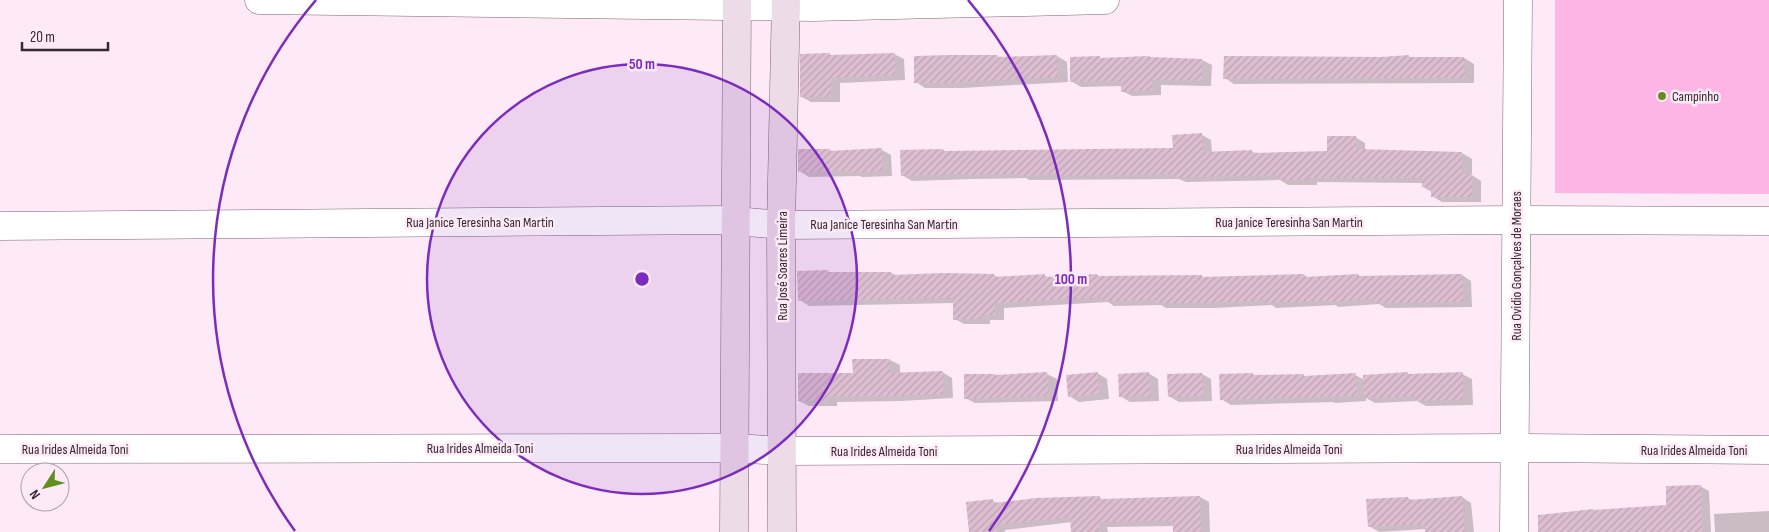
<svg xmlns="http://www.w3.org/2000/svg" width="1769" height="532" font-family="'Sofia Sans Condensed',sans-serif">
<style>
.pitch{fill:#fcb5e4}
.shadow{fill:#0003}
.building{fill:url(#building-hatch)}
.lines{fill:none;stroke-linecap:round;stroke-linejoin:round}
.street-casing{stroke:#7e6375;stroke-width:29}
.secondary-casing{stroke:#7e6375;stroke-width:29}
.street{stroke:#fff;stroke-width:28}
.secondary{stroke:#eddbe7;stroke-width:28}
.ring{fill:none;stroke:#7b2cbf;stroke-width:2.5}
.poi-dot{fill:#608e21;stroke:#fdeaf6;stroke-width:2}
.labels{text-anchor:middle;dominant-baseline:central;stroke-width:5;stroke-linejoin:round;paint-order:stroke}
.poi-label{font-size:14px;fill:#342930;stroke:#fdeaf6;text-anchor:start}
.street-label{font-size:14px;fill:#342930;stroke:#fdeaf6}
.centre{fill:#7b2cbf;stroke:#fdeaf6;stroke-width:2.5}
.ring-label{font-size:15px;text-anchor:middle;font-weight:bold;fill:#7b2cbf;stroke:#fdeaf6;stroke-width:5;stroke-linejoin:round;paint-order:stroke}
</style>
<defs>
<pattern id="building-hatch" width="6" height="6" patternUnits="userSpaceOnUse" patternTransform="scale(1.25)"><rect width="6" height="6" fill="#dcbed0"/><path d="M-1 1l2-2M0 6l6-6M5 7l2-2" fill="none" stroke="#bda3b3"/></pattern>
</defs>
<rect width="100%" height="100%" fill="#fdeaf6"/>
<!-- pitch -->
<polygon class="pitch" points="1555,0 1769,0 1769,194 1555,193"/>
<!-- shadow -->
<g class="shadow">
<polygon points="894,54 904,59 905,80 840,83 840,102 811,102 802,97 830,55 832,56"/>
<polygon points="997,56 1001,59 1057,56 1067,62 1068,82 962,88 925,88 916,82"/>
<polygon points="1409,56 1411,58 1464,58 1474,64 1474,83 1234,84 1225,78 1381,58"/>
<polygon points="1150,57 1153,59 1202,60 1212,65 1211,86 1161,85 1161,95 1132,96 1122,91 1122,86 1081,87 1071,81 1102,59"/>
<polygon points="1202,135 1211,140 1212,153 1251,151 1257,154 1328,153 1355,137 1365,143 1365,151 1462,153 1472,159 1472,175 1481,181 1481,202 1442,202 1432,196 1432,192 1423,187 1424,183 1317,182 1317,185 1288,185 1280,180 1186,182 1179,179 1029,180 1026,178 972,179 912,181 902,175 943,150 947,152 1174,150"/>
<polygon points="830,150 833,152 882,150 891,155 892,176 862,177 860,176 809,177 799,171"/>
<polygon points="799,272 891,273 897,276 994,275 999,278 1045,276 1050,278 1097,275 1101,277 1202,277 1205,278 1304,275 1309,278 1462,275 1471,281 1472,307 1386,308 1379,304 1338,307 1336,305 1276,308 1272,305 1213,308 1166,308 1161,305 1114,306 1108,302 1004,308 1004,320 990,320 990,324 964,324 955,319 954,303 809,306 800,300"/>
<polygon points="890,360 900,365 900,373 942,372 952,378 953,398 901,401 837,402 837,406 809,406 799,401"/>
<polygon points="1097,373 1107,379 1109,399 1079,402 1069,396"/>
<polygon points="1148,373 1158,379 1159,401 1130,402 1120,396"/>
<polygon points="1047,374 1057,379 1058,401 975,403 965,398 995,375 998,376"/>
<polygon points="1202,374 1211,379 1212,401 1179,402 1169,396"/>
<polygon points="1253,374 1257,376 1304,376 1307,377 1355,375 1365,380 1408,374 1410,375 1462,374 1472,379 1473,405 1426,406 1417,401 1375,403 1366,398 1366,401 1335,403 1333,402 1231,405 1221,399"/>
<polygon points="1700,486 1709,491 1711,532 1572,532 1668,506"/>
<polygon points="1200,497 1209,502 1210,532 1174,532 1174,526 1107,527 1108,532 1072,532 1072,522 1005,530 1005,532 970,532 993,501 998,504 1100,498 1103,500"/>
<polygon points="1462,497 1471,503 1474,532 1427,532 1426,529 1379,532 1369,526 1408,498 1413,501"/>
<polygon points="1769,511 1769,532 1715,532 1714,514"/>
</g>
<!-- building -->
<g class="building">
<polygon points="830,53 830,55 895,53 895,75 831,78 831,97 800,97 800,54"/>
<polygon points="951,55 997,55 998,57 1057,55 1058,77 951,83 914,83 914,56"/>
<polygon points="1409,55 1409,57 1464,57 1465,78 1223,79 1224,56 1381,57"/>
<polygon points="1100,56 1100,58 1150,56 1150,57 1202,59 1202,81 1151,80 1152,90 1121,92 1121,81 1070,82 1070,57"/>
<polygon points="1202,133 1203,152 1252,150 1252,153 1327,151 1327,136 1356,136 1356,149 1462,152 1462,174 1472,174 1472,197 1431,197 1431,188 1422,187 1422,178 1307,178 1307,180 1277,180 1277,175 1175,178 1174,174 1057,176 1057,174 1018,176 1018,174 963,175 963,174 901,176 900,150 943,149 944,151 1173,148 1172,135"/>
<polygon points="882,148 883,171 852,173 851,171 798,172 798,149 830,149 830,151"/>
<polygon points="828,270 829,272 891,272 891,275 943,273 994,274 994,277 1045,274 1045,277 1097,274 1097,276 1202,275 1202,277 1304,274 1304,277 1359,274 1359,276 1462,274 1463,302 1375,303 1375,299 1327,302 1327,300 1265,303 1265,300 1202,303 1155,303 1155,300 1103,301 1103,297 995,303 995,315 981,315 981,319 953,320 953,298 798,301 797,271"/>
<polygon points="852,359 890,359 890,373 943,371 943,394 891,396 827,397 827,401 798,401 798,373 853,373"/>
<polygon points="1047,372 1049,396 964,399 964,374 995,374 995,375"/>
<polygon points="1098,372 1099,394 1068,397 1066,375"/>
<polygon points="1149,372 1150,396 1119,397 1118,374"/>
<polygon points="1408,372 1408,374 1463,372 1463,400 1415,401 1415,396 1364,398 1363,375"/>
<polygon points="1202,373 1203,396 1168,397 1167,374"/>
<polygon points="1253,373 1253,375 1304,374 1304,376 1356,373 1357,396 1220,400 1219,374"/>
<polygon points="1701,485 1702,532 1538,532 1538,515 1594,509 1594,510 1666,505 1666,486"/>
<polygon points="1100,496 1100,499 1200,496 1201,532 1173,532 1173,521 1099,522 1099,532 1071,532 1070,517 996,525 997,532 969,532 966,502 993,499 993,503 1037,498"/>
<polygon points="1462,496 1465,532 1425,532 1425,524 1368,527 1366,499 1408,497 1408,500"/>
</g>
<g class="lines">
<defs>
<g id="street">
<polyline points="259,0 813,7 1105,0"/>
<polyline points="0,226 725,220 781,225 1516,220 1769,221"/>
<polyline points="0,449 735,448 782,451 1514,448 1769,450"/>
<polyline points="1514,532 1518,0"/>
</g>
<g id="secondary">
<polyline points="734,532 737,0"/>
<polyline points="782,532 781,225 786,0"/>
</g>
</defs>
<!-- street casing -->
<use href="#street" class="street-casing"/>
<!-- secondary casing -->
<use href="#secondary" class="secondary-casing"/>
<!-- street -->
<use href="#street" class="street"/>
<!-- secondary -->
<use href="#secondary" class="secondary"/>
</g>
<!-- distance rings -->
<circle cx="642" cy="279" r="215" fill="#7b2cbf" fill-opacity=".12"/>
<g class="ring">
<circle cx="642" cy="279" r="215"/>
<path d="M295 531A429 429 0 0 1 316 0M968 0A429 429 0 0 1 989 531"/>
</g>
<!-- markers -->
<circle class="poi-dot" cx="1662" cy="96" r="5"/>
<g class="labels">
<!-- poi labels -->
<g class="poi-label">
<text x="1672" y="96">Campinho</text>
</g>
<!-- street labels -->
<g class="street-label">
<text x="480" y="222">Rua Janice Teresinha San Martin</text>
<text x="1289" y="222">Rua Janice Teresinha San Martin</text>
<text x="884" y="224">Rua Janice Teresinha San Martin</text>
<text transform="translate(782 266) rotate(-90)">Rua José Soares Limeira</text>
<text transform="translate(1516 266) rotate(-90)">Rua Ovidio Gonçalves de Moraes</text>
<text x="480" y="448">Rua Irides Almeida Toni</text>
<text x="75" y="449">Rua Irides Almeida Toni</text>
<text x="1289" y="449">Rua Irides Almeida Toni</text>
<text x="1694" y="450">Rua Irides Almeida Toni</text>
<text x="884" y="451">Rua Irides Almeida Toni</text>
</g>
</g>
<circle cx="642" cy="279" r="8" class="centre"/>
<g class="ring-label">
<text x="642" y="69">50 m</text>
<text x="1071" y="284">100 m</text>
</g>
<!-- north arrow -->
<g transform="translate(45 487) rotate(234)"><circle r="24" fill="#fdeaf6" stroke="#ad9da7"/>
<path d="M0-4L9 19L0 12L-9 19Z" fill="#608e21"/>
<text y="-8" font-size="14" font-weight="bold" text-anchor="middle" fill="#342930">N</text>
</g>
<!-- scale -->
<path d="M22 42v8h86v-8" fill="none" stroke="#342930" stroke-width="2.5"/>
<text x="30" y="42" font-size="15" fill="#342930" stroke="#fdeaf6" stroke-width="4" paint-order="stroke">20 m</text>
</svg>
